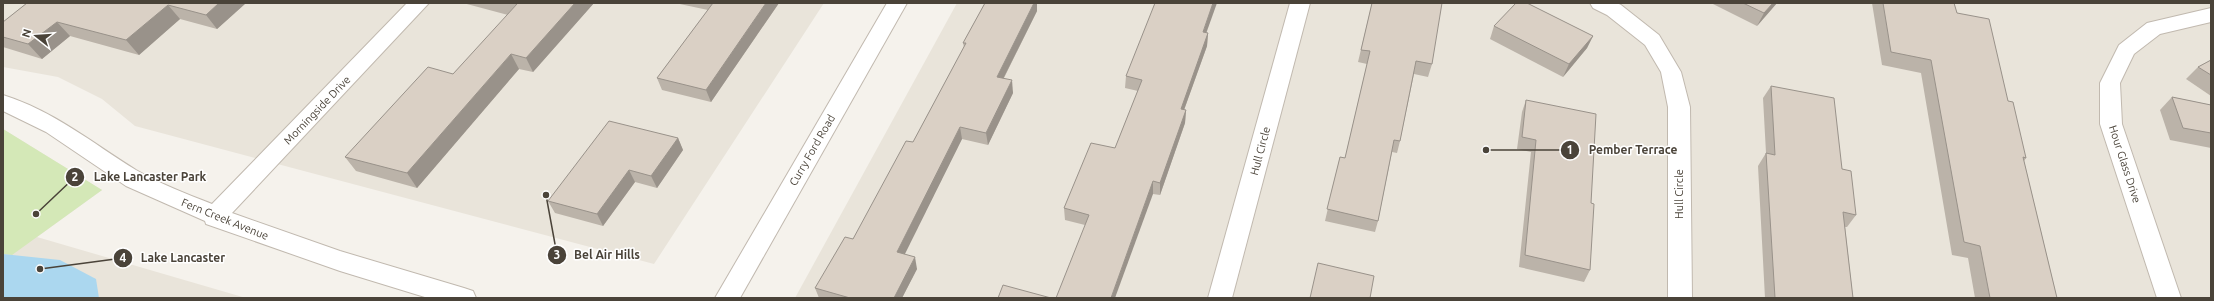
<svg xmlns="http://www.w3.org/2000/svg" width="2214" height="301" font-family="Ubuntu,sans-serif">
<style>
.residential{fill:#e9e4da}
.green{fill:#d4e8b7}
.water{fill:#abd7ef}
.lines{fill:none;stroke-linecap:round;stroke-linejoin:round}
.minor-casing{stroke:#c1b9af;stroke-width:2}
.minor{fill:#fff;fill-rule:evenodd}
.wall{fill:#bbb3a9}
.shaded-wall{fill:#99928a}
.building{fill:#dad0c5;stroke:#99928a}
.labels{text-anchor:middle;dominant-baseline:central;stroke-width:3;stroke-linejoin:round;paint-order:stroke}
.street-label{font-size:11px;fill:#4a4339;stroke:#fff}
.leader{fill:none;stroke:#4a4339;stroke-width:1.5}
.callout-dot{fill:#4a4339;stroke:#fff;stroke-width:1.5}
.mark-label{font-size:12px;text-anchor:middle;font-weight:bold;fill:#fff}
.callout-label{font-size:12px;text-anchor:middle;font-weight:bold;fill:#4a4339;stroke:#fff;stroke-width:3;stroke-linejoin:round;paint-order:stroke}
</style>
<rect width="100%" height="100%" fill="#f5f2ec"/>
<!-- residential -->
<g class="residential">
<polygon points="3,3 824,3 654,264 135,126 102,99 58,77 3,67"/>
<polygon points="957,3 2211,3 2211,298 795,298"/>
<polygon points="3,129 102,190 37,237 246,298 3,298"/>
</g>
<!-- green -->
<polygon class="green" points="3,129 102,190 12,255 3,254"/>
<!-- water -->
<polygon class="water" points="3,254 60,260 96,279 99,298 3,298"/>
<g class="lines">
<defs>
<g id="minor">
<path d="M407 3H429L232 213 340 251 464 288 473 291 476 298H428L340 271 206 224 205 221 126 186 46 132 3 111V95C54 111 92 143 136 170 160 184 187 194 212 204Z"/>
<polygon points="887,3 907,3 740,298 715,298"/>
<polygon points="1290,3 1310,3 1232,298 1208,298"/>
<polygon points="1590,3 1617,3 1621,5 1659,35 1681,72 1690,107 1692,298 1668,298 1668,107 1661,72 1645,45 1607,15 1593,8"/>
<polygon points="2211,8 2211,22 2160,34 2134,54 2120,83 2122,124 2181,298 2157,298 2100,124 2100,83 2119,45 2147,23"/>
</g>
</defs>
<!-- minor casing -->
<use href="#minor" class="minor-casing"/>
<!-- minor -->
<use href="#minor" class="minor"/>
</g>
<!-- wall -->
<g class="wall">
<polygon points="27,3 246,3 217,29 180,19 139,55 70,36 42,59 3,47 3,22"/>
<polygon points="463,3 594,3 533,72 519,69 417,188 356,171 345,157 453,74 508,15"/>
<polygon points="675,3 779,3 711,102 662,90 657,78 708,10"/>
<polygon points="985,3 1037,3 1037,11 1004,78 1013,93 988,145 962,139 904,254 917,269 902,298 819,298 815,288 853,239 913,142 964,47 963,43"/>
<polygon points="1372,3 1432,64 1428,77 1414,74 1400,141 1397,153 1392,152 1378,221 1375,232 1325,221 1340,157 1345,158 1367,64 1358,62"/>
<polygon points="1711,3 1777,3 1757,26"/>
<polygon points="1872,3 1954,3 1957,13 2008,101 2026,158 2024,161 2057,298 1975,298 1968,258 1952,255 1921,73 1882,65"/>
<polygon points="1494,26 1593,36 1587,48 1563,77 1490,39"/>
<polygon points="1206,33 1208,33 1207,46 1184,110 1186,110 1185,123 1160,195 1153,194 1085,225 1065,220 1064,208 1115,148 1138,91 1125,88 1126,76"/>
<polygon points="2211,60 2211,96 2186,79 2198,67"/>
<polygon points="1771,86 1842,169 1856,215 1847,227 1845,227 1853,298 1765,298 1758,166 1766,153 1763,98"/>
<polygon points="2172,97 2211,105 2211,148 2170,140 2160,110"/>
<polygon points="1526,100 1591,203 1590,270 1584,282 1519,267 1531,152 1517,149 1522,112"/>
<polygon points="678,138 683,150 657,188 635,182 603,226 555,213 548,201"/>
</g>
<!-- shaded-wall -->
<g class="shaded-wall">
<polygon points="219,3 246,3 217,29 206,15"/>
<polygon points="575,3 594,3 533,72 526,58"/>
<polygon points="766,3 779,3 711,102 706,90"/>
<polygon points="1034,3 1037,3 1037,11 998,89 997,77"/>
<polygon points="1213,3 1217,3 1202,45 1203,32"/>
<polygon points="1773,3 1777,3 1757,26 1764,13"/>
<polygon points="168,5 180,19 139,55 126,40"/>
<polygon points="57,22 70,36 42,59 28,44"/>
<polygon points="1208,33 1207,46 1180,121 1181,109"/>
<polygon points="1593,36 1587,48 1563,77 1569,64"/>
<polygon points="511,54 519,69 417,188 407,173"/>
<polygon points="1012,80 1013,93 988,145 986,133"/>
<polygon points="1186,110 1185,123 1160,195 1160,183"/>
<polygon points="960,127 962,139 900,264 897,252"/>
<polygon points="678,138 683,150 657,188 651,176"/>
<polygon points="629,170 635,182 603,226 597,214"/>
<polygon points="1153,181 1153,194 1115,298 1111,298"/>
<polygon points="915,257 917,269 902,298 894,298"/>
</g>
<!-- building -->
<g class="building">
<polygon points="27,3 219,3 206,15 168,5 126,40 57,22 28,44 3,37 3,22"/>
<polygon points="512,3 575,3 526,58 511,54 407,173 345,157 428,67 453,74 517,4"/>
<polygon points="713,3 766,3 706,90 657,78"/>
<polygon points="985,3 1034,3 997,77 1012,80 986,133 960,127 897,252 915,257 894,298 850,298 815,288 845,237 853,239 906,141 913,142 966,43 963,43"/>
<polygon points="1155,3 1213,3 1203,32 1208,33 1181,109 1186,110 1160,183 1153,181 1111,298 1056,298 1089,215 1064,208 1091,143 1115,148 1142,80 1126,76"/>
<polygon points="1372,3 1442,3 1432,64 1416,61 1400,141 1394,140 1378,221 1327,209 1340,157 1345,158 1370,51 1361,50"/>
<polygon points="1516,3 1527,3 1593,36 1569,64 1494,26"/>
<polygon points="1743,3 1773,3 1764,13"/>
<polygon points="1883,3 1954,3 1957,13 1989,19 2008,101 2013,102 2026,158 2023,157 2057,298 1990,298 1980,246 1964,242 1931,60 1891,52"/>
<polygon points="2211,60 2211,75 2198,67"/>
<polygon points="1771,86 1834,98 1842,169 1851,171 1856,215 1843,212 1853,298 1775,298 1766,153 1775,155"/>
<polygon points="2172,97 2211,105 2211,133 2183,128"/>
<polygon points="1526,100 1596,114 1591,203 1594,204 1590,270 1525,255 1536,140 1522,137"/>
<polygon points="609,121 678,138 651,176 629,170 597,214 548,201"/>
<polygon points="1318,263 1374,276 1370,298 1310,298"/>
<polygon points="1003,285 1051,298 998,298"/>
</g>
<g class="labels">
<!-- street labels -->
<g class="street-label">
<text transform="translate(317 110) rotate(-46)">Morningside Drive</text>
<text transform="translate(812 150) rotate(-60)">Curry Ford Road</text>
<text transform="translate(1260 151) rotate(-75)">Hull Circle</text>
<text transform="translate(2125 164) rotate(72)">Hour Glass Drive</text>
<text transform="translate(1679 194) rotate(-90)">Hull Circle</text>
<text transform="translate(225 219) rotate(22)">Fern Creek Avenue</text>
</g>
</g>
<!-- callouts -->
<path class="leader" d="M1486 150L1570 150M36 214L75 177M546 195L557 255M40 269L123 258"/>
<g class="callout-dot">
<circle cx="1486" cy="150" r="4"/>
<circle cx="36" cy="214" r="4"/>
<circle cx="546" cy="195" r="4"/>
<circle cx="40" cy="269" r="4"/>
<circle cx="1570" cy="150" r="10"/>
<circle cx="75" cy="177" r="10"/>
<circle cx="557" cy="255" r="10"/>
<circle cx="123" cy="258" r="10"/>
</g>
<g class="mark-label">
<text x="1570" y="154">1</text>
<text x="75" y="181">2</text>
<text x="557" y="259">3</text>
<text x="123" y="262">4</text>
</g>
<g class="callout-label">
<text x="1633" y="154">Pember Terrace</text>
<text x="150" y="181">Lake Lancaster Park</text>
<text x="607" y="259">Bel Air Hills</text>
<text x="183" y="262">Lake Lancaster</text>
</g>
<!-- border -->
<rect width="2214" height="301" fill="none" stroke="#4a4339" stroke-width="8"/>
<!-- north arrow -->
<g transform="translate(36 36) rotate(287)" stroke="#ffffff" stroke-width="3" paint-order="stroke">
<path d="M0-3L7 15L0 10L-7 15Z" fill="#4a4339"/>
<text y="-6" font-size="11" font-weight="bold" text-anchor="middle" fill="#4a4339">N</text>
</g>
</svg>
